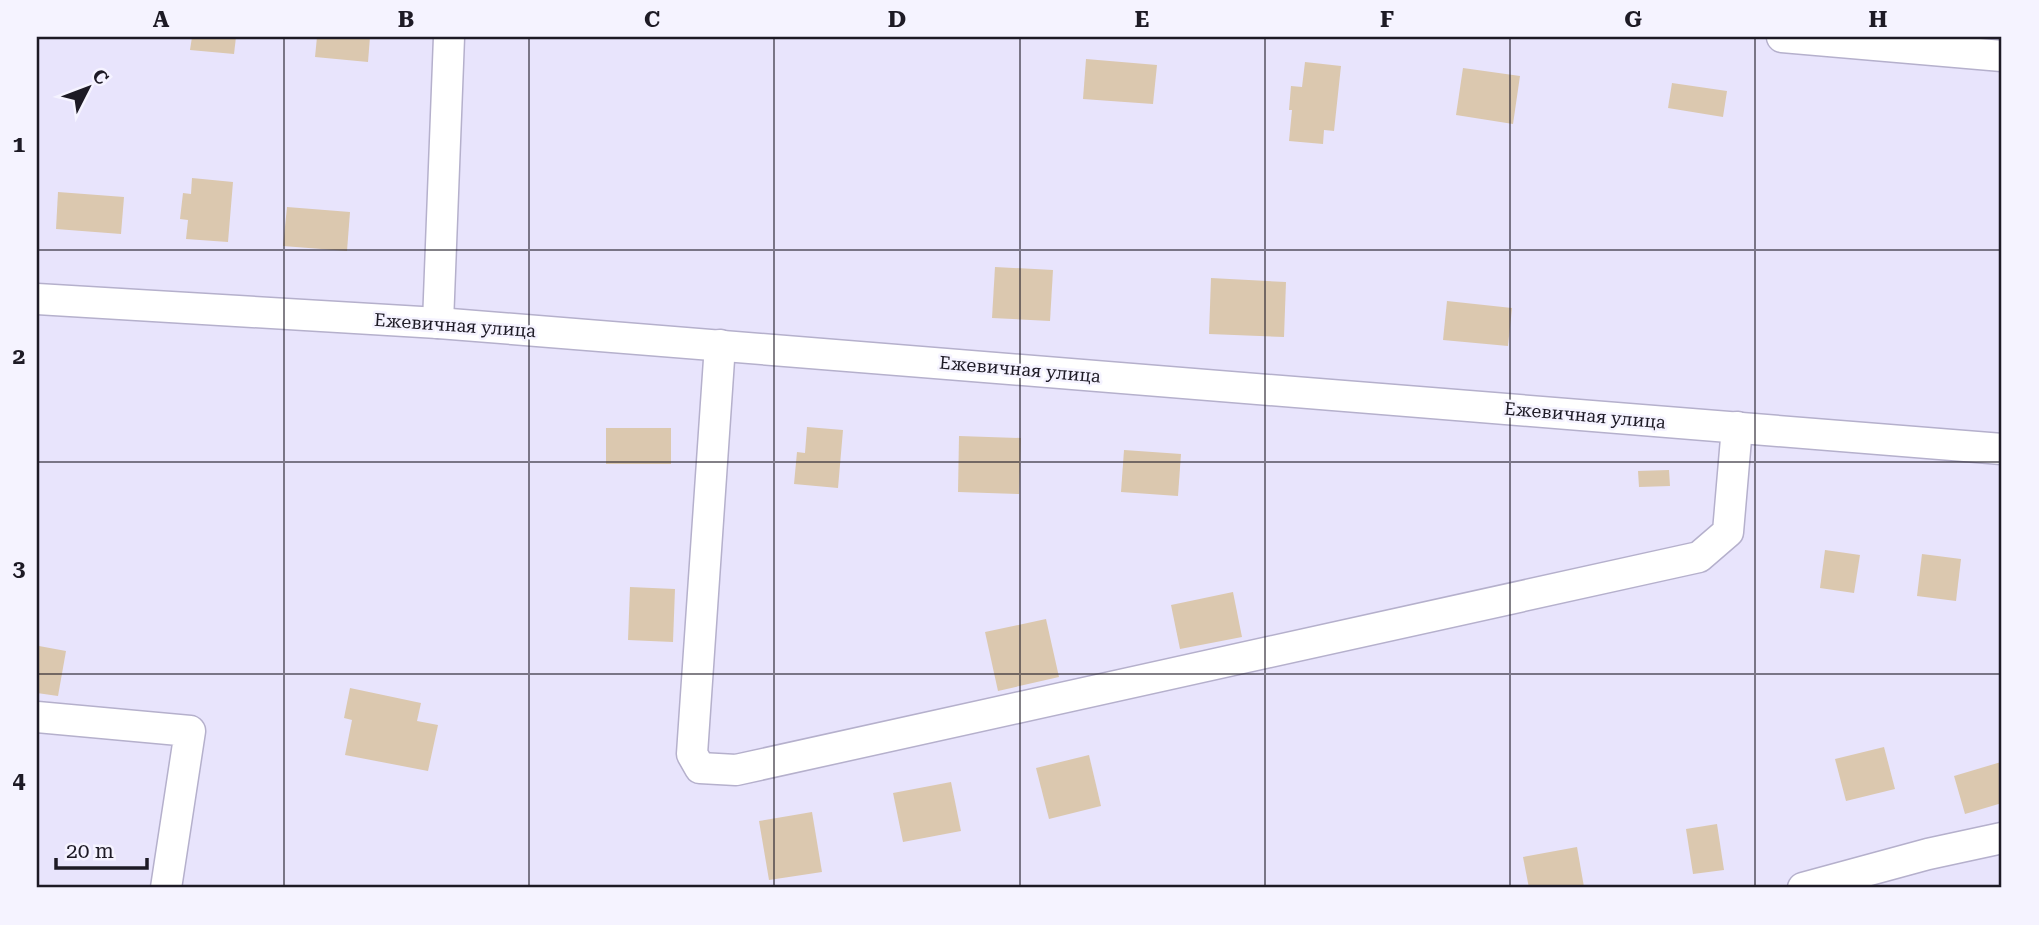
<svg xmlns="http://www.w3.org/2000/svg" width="2039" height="925" font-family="'Roboto Serif',serif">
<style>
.building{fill:#dbc8af}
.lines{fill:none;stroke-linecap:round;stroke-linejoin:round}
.minor-casing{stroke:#b5b0cc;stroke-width:33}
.minor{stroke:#fff;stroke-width:30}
.grid{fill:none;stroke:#1d1a25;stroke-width:2;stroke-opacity:0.55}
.labels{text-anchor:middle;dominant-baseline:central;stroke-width:5;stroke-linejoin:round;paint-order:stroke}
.street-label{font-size:18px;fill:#1d1a25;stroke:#f5f3ff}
.neatline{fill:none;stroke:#1d1a25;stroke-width:2.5}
.grid-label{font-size:23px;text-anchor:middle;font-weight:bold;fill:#1d1a25}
</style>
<rect width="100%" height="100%" fill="#e8e4fc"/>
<!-- building -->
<g class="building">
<polygon points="192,37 236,37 234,54 190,50"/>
<polygon points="317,37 370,37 368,62 315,57"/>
<polygon points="1086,59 1157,65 1153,104 1083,99"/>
<polygon points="1305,62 1341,66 1334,131 1324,130 1323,144 1289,141 1292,110 1289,110 1291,86 1302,87"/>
<polygon points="1463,68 1520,76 1513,124 1456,115"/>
<polygon points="1672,83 1727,91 1723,117 1668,108"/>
<polygon points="192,178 233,182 228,242 186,239 188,220 180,219 183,193 191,194"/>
<polygon points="58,192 124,197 121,234 56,229"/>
<polygon points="287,207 350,212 347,251 283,246"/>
<polygon points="995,267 1053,270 1050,321 992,318"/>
<polygon points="1211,278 1286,282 1284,337 1209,334"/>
<polygon points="1447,301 1512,308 1508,346 1443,340"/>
<polygon points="807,427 843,430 838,488 794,484 797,452 805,453"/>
<rect x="606" y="428" width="65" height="36"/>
<polygon points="959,436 1021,438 1019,494 958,492"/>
<polygon points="1124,450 1181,454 1178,496 1121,492"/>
<polygon points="1669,470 1670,486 1639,487 1638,471"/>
<polygon points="1825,550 1860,555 1854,593 1820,588"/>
<polygon points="1922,554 1961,559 1956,601 1917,596"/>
<polygon points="630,587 675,589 673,642 628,640"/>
<polygon points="1233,592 1242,637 1180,649 1171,605"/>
<polygon points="1046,619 1059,677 998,691 985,632"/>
<polygon points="39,646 66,651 58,696 37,693"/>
<polygon points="350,688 421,703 417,721 438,725 428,771 345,755 352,720 344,718"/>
<polygon points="1884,747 1895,789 1846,801 1835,759"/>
<polygon points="1089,755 1101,806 1049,819 1036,768"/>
<polygon points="2001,762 2002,803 1965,814 1954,776"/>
<polygon points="951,782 961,831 903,842 893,793"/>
<polygon points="812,812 822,872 769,880 759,821"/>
<polygon points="1717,824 1724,870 1693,874 1686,829"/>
<polygon points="1577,847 1584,887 1529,888 1523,857"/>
</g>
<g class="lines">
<defs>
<g id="minor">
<polyline points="1782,37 2002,56"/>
<polyline points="37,299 438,323 2002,449"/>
<polyline points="438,323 449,37"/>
<polyline points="720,345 692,754 700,768 736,770 1699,557 1728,532 1737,427"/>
<polyline points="37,717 190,731 166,888"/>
<polyline points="1803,888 1928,854 2002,838"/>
</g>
</defs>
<!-- minor casing -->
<use href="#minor" class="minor-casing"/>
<!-- minor -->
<use href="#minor" class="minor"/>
</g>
<!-- grid -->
<path class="grid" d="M284 37V888M529 37V888M774 37V888M1020 37V888M1265 37V888M1510 37V888M1755 37V888M37 250H2002M37 462H2002M37 674H2002"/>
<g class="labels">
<!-- street labels -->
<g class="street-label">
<text transform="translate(455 325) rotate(4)">Ежевичная улица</text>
<text transform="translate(1020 369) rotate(5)">Ежевичная улица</text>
<text transform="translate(1585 415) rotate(5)">Ежевичная улица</text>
</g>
</g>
<!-- border -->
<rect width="2039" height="925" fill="none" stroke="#f5f3ff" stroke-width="77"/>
<!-- north arrow -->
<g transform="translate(88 88) rotate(48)" stroke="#f5f3ff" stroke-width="5" paint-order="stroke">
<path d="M0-5L12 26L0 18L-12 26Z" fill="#1d1a25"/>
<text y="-10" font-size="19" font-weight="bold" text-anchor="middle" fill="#1d1a25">С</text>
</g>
<!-- scale -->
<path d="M56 858v10h91v-10" fill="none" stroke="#1d1a25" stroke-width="3.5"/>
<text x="66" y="858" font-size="21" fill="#1d1a25" stroke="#f5f3ff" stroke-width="5" paint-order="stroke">20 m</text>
<rect x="38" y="38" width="1962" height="848" class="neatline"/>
<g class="grid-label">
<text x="161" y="27">A</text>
<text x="406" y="27">B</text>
<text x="652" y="27">C</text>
<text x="897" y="27">D</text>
<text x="1142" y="27">E</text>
<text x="1387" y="27">F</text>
<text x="1633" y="27">G</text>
<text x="1878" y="27">H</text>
<text x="19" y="152">1</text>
<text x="19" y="364">2</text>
<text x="19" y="576">3</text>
<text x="19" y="788">4</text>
</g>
</svg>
